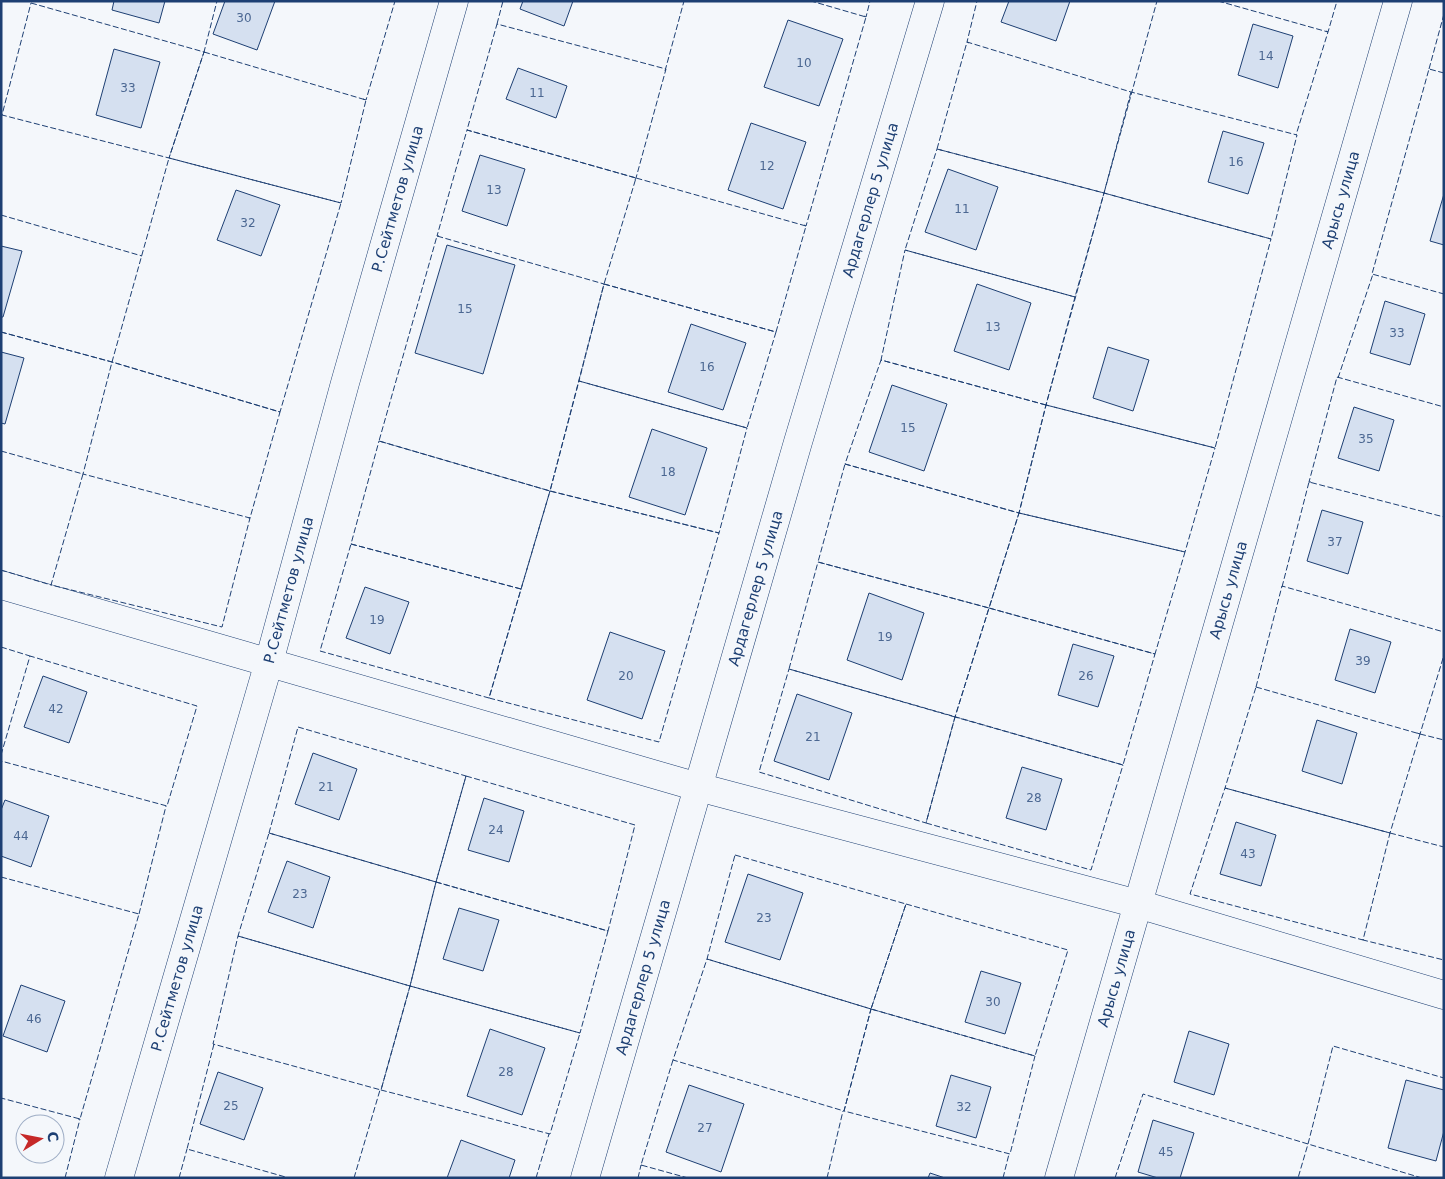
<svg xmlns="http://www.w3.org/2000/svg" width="1445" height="1179" viewBox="0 0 1445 1179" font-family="'DejaVu Sans',sans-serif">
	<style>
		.building { fill: #d5e0f0; stroke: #1d3f73 }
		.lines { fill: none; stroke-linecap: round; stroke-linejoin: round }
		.minor-casing { stroke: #1d3f73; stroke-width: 29 }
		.minor { stroke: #f4f7fb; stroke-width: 28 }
		.fence { stroke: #1d3f73; stroke-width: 1; stroke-dasharray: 6 2.5; stroke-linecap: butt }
		.labels { text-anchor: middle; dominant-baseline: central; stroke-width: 4; stroke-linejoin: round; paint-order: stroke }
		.number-label { font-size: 12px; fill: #4b6792 }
		.street-label { font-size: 15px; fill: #1d3f73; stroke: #f4f7fb }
	</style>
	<rect width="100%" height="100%" fill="#f4f7fb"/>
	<path class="building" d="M114,1H165L159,23L112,10Z
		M225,1H275L257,50L213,34Z
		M523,1H573L564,26L520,9Z
		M1009,1H1070L1056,41L1001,22Z
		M788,20L843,39L819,106L764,87Z
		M1253,24L1293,36L1278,88L1238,75Z
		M114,49L160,62L141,128L96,115Z
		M518,68L567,86L556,118L506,99Z
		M751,123L806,142L783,209L728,190Z
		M1223,131L1264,143L1248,194L1208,182Z
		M480,155L525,169L507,226L462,211Z
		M948,169L998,187L976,250L925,232Z
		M236,190L280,205L261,256L217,240Z
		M1444,194V245L1430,241Z
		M447,245L515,265L483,374L415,353Z
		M1,246L22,251L3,317H1Z
		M977,284L1031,303L1009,370L954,351Z
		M1385,301L1425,314L1410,365L1370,353Z
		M691,324L746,343L723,410L668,392Z
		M1108,347L1149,360L1133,411L1093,398Z
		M1,352L24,358L5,424L1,423Z
		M892,385L947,404L924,471L869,452Z
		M1354,407L1394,420L1379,471L1338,458Z
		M652,429L707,448L685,515L629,497Z
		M1322,510L1363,522L1348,574L1307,561Z
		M365,587L409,602L390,654L346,638Z
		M869,593L924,613L902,680L847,660Z
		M1350,629L1391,642L1375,693L1335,680Z
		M610,632L665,651L642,719L587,700Z
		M1073,644L1114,656L1098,707L1058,695Z
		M43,676L87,692L69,743L24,727Z
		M797,694L852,713L829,780L774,761Z
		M1317,720L1357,733L1342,784L1302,771Z
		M313,753L357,769L339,820L295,804Z
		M1022,767L1062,779L1046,830L1006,818Z
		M484,798L524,811L509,862L468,850Z
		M5,800L49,816L31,867L1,856V810Z
		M1236,822L1276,835L1261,886L1220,874Z
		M287,861L330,877L313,928L268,912Z
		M748,874L803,893L780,960L725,942Z
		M459,908L499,920L483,971L443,959Z
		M981,971L1021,983L1005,1034L965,1022Z
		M21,985L65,1001L47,1052L3,1036Z
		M490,1029L545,1048L522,1115L467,1096Z
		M1189,1031L1229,1044L1214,1095L1174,1082Z
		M218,1072L263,1088L244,1140L200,1124Z
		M951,1075L991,1087L976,1138L936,1126Z
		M1406,1080L1444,1090V1131L1436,1161L1388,1148Z
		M689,1085L744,1104L721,1172L666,1152Z
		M1153,1120L1194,1133L1180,1178H1158L1138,1172Z
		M461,1140L515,1160L509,1178H447Z
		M930,1173L945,1178H928Z"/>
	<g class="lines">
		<g class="minor-casing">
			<g id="minor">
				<path d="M1,585L698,787L1138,904L1444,995"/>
				<path id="s1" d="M119,1178L269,662L345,383L454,1"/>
				<path id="s2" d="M585,1178L798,442L930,1"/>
				<path id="s3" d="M1059,1178L1398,1"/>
			</g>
		</g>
		<use href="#minor" class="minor"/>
		<path class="fence" d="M1218,1L1328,32L1296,135
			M31,3L204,52L169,158L2,115Z
			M864,16L866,17L870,1
			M497,24L503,1
			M1326,31L1328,32L1337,1
			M969,43L967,42L977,1
			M204,52L366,100L341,203L169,158Z
			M205,52H204L217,1
			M1429,69L1444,14
			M665,71L684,1
			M1444,73L1429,69L1372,274L1444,294
			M1131,92L1104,193L1271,239L1297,135L1131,92L967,42L937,149L1104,193L1157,1
			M363,99L366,100L395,1
			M937,149L1104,193L1075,297L905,250Z
			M635,180L636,178L666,69L497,24L467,130L636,178
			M1104,193L1271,239L1215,448L1046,405Z
			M1,215L142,256
			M804,225L806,226L866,17L811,1
			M439,236H437L467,130L636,178
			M604,284L776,332L806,226L636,178L604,284L550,491L379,441L437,236L604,284
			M604,284L776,332L747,428L579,381Z
			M1,332L112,362L280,412L250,518L83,474L112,362L169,158L341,203L280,412L112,362L1,332
			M1338,378L1373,274
			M579,381L747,428L719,533L550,491Z
			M1046,405L881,360L845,464L1019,513L1046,405L1075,297L905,250L881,360L1046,405
			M1046,405L1215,448L1185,552L1019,513Z
			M379,441L550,491L521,589L351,544Z
			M1,451L83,474
			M845,464L1019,513L989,608L818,562Z
			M83,474L51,585L222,627L250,518H247
			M1311,482H1309L1337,377L1444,407
			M550,491L719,533L659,742L489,698Z
			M1019,513L1185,552L1155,654L989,608Z
			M351,544L521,589L489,698L320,651Z
			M1,570L51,585
			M1282,587L1309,482L1444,517
			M989,608L1155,654L1123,765L955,717Z
			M1,647L30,656
			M1256,687L1420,734L1390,833L1225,788Z
			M1256,687L1282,586L1444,632
			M955,717L789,669L759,772L926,823L955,717L989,608L818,562L789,669L1123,765L1091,870L926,823L955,717
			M298,727L466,776L436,882L269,833Z
			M1417,733L1420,734L1444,655
			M1420,734L1444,740
			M1,755L30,656L197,706L167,806L1,761
			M466,776L635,825L608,931L436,882Z
			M1225,788L1390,833L1363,940L1190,894Z
			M269,833L436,882L410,986L238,936Z
			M1390,833L1444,847
			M735,855L906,904L871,1009L707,959Z
			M1,877L139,914L80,1119L1,1098
			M436,882L608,931L580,1033L410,986Z
			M906,904L1068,950L1035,1056L871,1009Z
			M139,914L166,806
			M238,936L410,986L381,1090L213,1044Z
			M1363,939V940L1444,960
			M707,959L871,1009L844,1111L673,1060Z
			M410,986L580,1033L550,1134L381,1090Z
			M871,1009L1035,1056L1010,1154L844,1111Z
			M214,1044L187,1149L289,1178
			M673,1060L641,1165L688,1178
			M65,1178L80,1119H78
			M179,1178L187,1149
			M354,1178L380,1090
			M536,1178L549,1134
			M638,1178L641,1165L644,1166
			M827,1178L843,1111
			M1003,1178L1009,1154
			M1115,1178L1143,1094L1308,1144L1298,1178
			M1422,1178L1308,1144L1333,1046L1444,1078"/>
	</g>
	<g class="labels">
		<g class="number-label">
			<text x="244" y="18">30</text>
			<text x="1266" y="56">14</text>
			<text x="804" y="63">10</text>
			<text x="128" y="88">33</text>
			<text x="537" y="93">11</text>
			<text x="1236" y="162">16</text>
			<text x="767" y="166">12</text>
			<text x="494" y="190">13</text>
			<text x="962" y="209">11</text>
			<text x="248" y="223">32</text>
			<text x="465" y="309">15</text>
			<text x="993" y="327">13</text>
			<text x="1397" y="333">33</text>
			<text x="707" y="367">16</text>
			<text x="908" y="428">15</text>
			<text x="1366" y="439">35</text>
			<text x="668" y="472">18</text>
			<text x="1335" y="542">37</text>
			<text x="377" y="620">19</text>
			<text x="885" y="637">19</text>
			<text x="1363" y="661">39</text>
			<text x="626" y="676">20</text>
			<text x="1086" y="676">26</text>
			<text x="56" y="709">42</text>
			<text x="813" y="737">21</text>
			<text x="326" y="787">21</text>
			<text x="1034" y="798">28</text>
			<text x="496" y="830">24</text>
			<text x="21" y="836">44</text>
			<text x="1248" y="854">43</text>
			<text x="300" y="894">23</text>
			<text x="764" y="918">23</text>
			<text x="993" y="1002">30</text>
			<text x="34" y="1019">46</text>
			<text x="506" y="1072">28</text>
			<text x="231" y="1106">25</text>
			<text x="964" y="1107">32</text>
			<text x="705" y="1128">27</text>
			<text x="1166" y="1152">45</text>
		</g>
		<g class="street-label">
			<text stroke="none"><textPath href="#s1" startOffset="1018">Р.Сейтметов улица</textPath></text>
			<text stroke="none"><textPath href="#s3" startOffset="1018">Арысь улица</textPath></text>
			<text stroke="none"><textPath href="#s2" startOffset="1019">Ардагерлер 5 улица</textPath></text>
			<text stroke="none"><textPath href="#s2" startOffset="614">Ардагерлер 5 улица</textPath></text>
			<text stroke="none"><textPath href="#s1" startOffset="612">Р.Сейтметов улица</textPath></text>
			<text stroke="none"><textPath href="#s3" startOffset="612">Арысь улица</textPath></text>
			<text stroke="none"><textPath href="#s2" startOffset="209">Ардагерлер 5 улица</textPath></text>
			<text stroke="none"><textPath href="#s1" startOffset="208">Р.Сейтметов улица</textPath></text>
			<text stroke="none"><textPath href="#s3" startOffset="208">Арысь улица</textPath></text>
		</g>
	</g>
	<rect width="1445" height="1179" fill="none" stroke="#1d3f73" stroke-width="5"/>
	<g transform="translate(40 1139) rotate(80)"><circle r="24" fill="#f4f7fb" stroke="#9eadc5"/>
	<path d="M0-4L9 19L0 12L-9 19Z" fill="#c62828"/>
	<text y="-8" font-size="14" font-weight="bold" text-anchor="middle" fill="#1d3f73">С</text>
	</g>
</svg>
